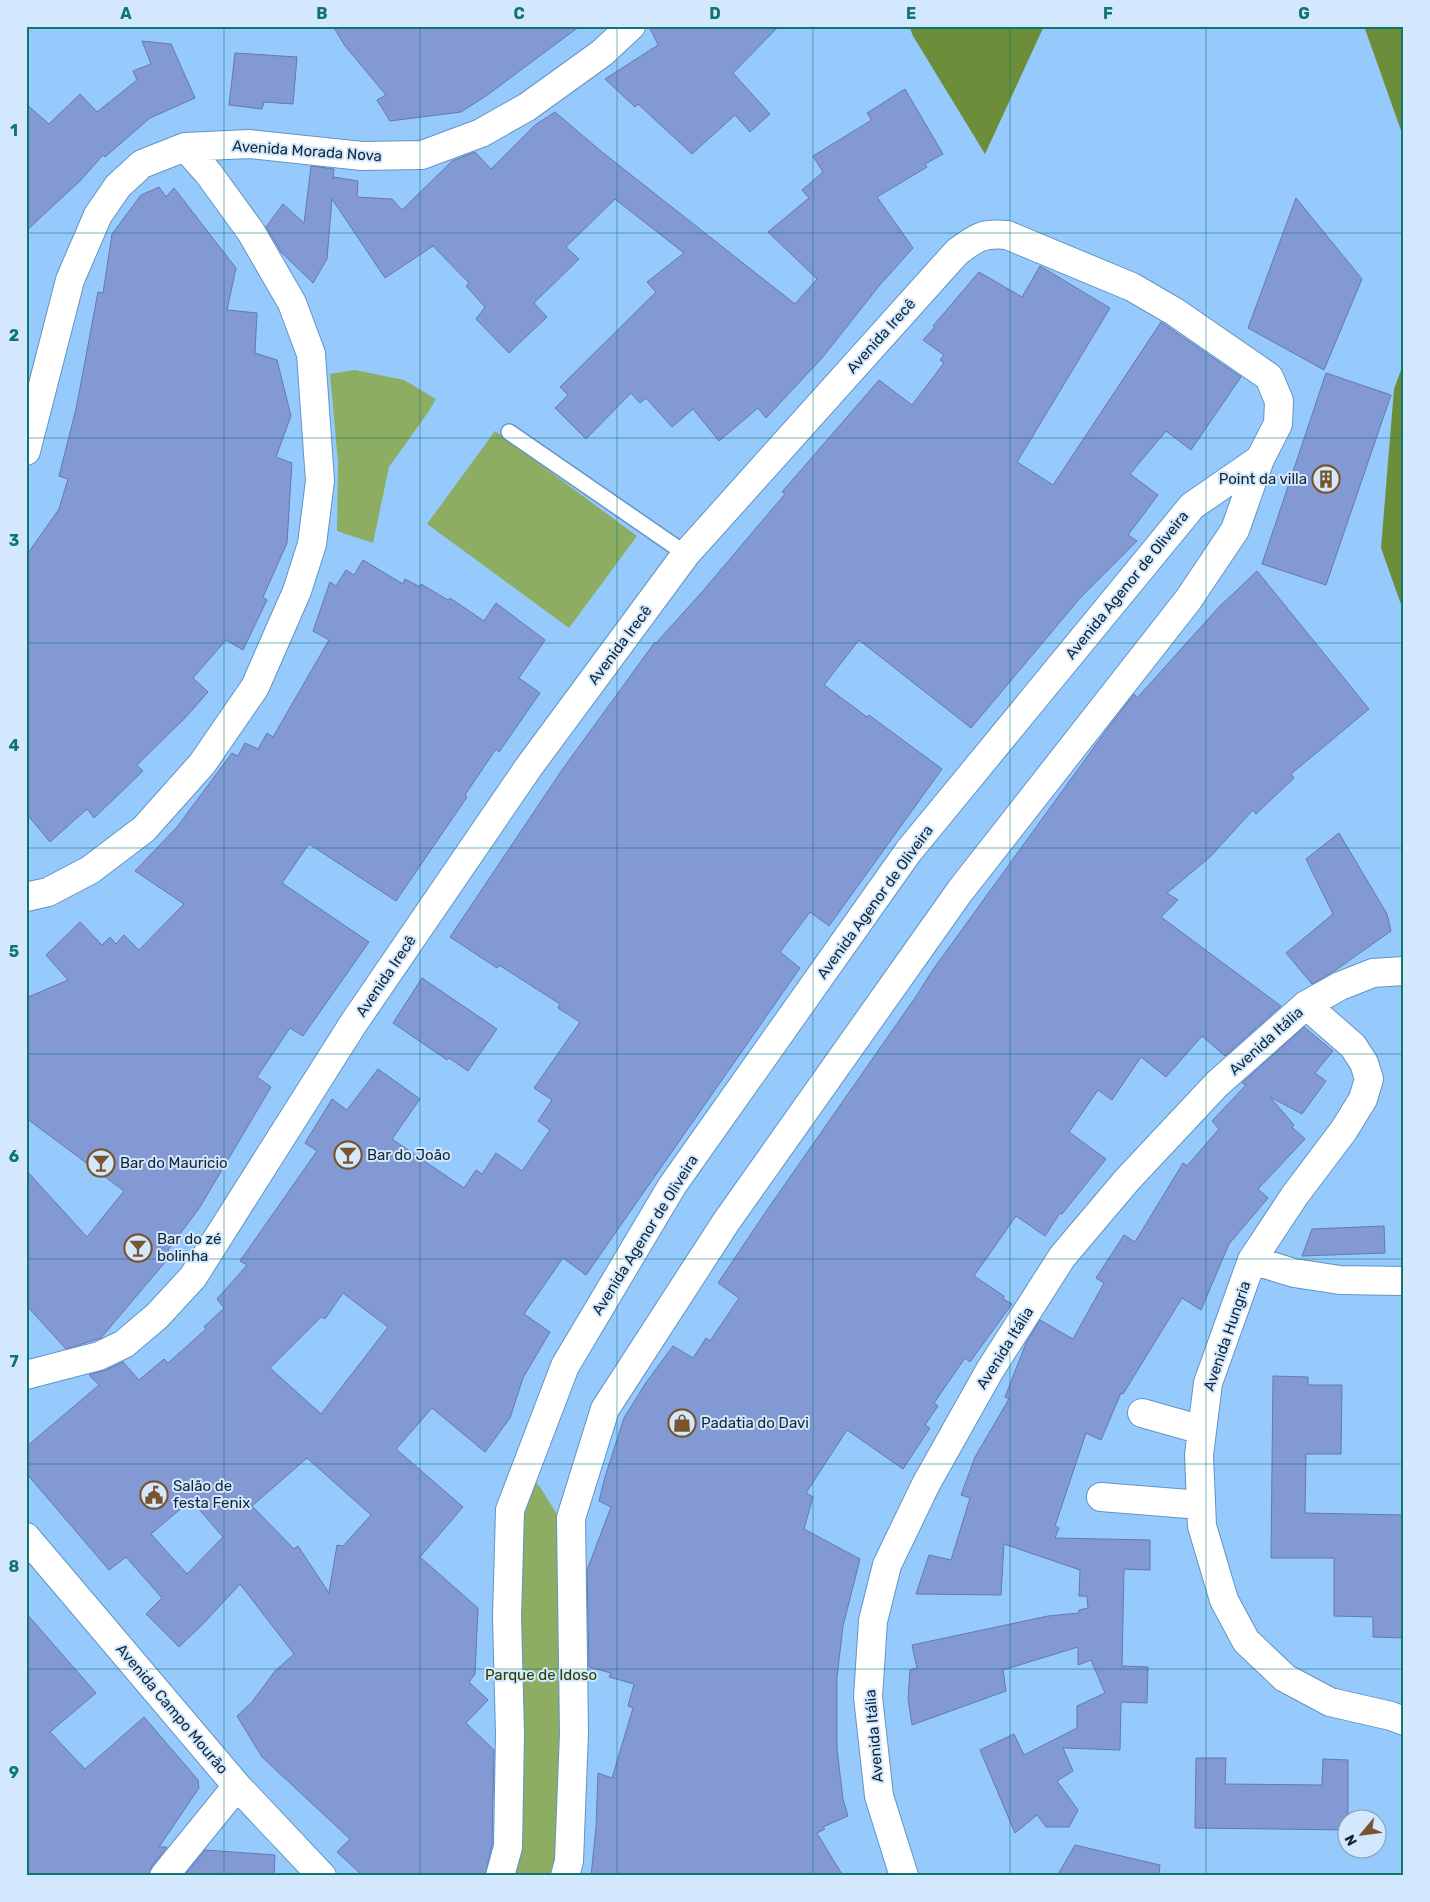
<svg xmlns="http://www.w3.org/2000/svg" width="1430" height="1902" viewBox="0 0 1430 1902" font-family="Rubik,sans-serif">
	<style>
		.green { fill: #8cad62 }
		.forest { fill: #6c8e3b }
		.building { fill: #8399d3; stroke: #6479b1; fill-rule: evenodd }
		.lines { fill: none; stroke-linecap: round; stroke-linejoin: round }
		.lane-casing { stroke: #6294c4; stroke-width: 18 }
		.street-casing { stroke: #6294c4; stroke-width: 30 }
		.lane { stroke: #fff; stroke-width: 15 }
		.street { stroke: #fff; stroke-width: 28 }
		.grid { fill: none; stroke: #0f766e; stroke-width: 1; stroke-opacity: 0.55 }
		.labels { text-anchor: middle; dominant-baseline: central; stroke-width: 4; stroke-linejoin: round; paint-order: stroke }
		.street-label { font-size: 15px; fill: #112639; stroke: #d3e8fc }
		.poi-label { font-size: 15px; fill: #112639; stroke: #d3e8fc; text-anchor: start }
		.park-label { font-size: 15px; fill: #283e00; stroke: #d3e8fc }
		.neatline { fill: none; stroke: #0f766e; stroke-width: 2 }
		.grid-label { font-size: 16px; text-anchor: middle; font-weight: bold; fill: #0f766e }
	</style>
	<rect width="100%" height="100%" fill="#96cafd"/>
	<path class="green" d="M355,370L404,380L436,399L429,411L389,467L373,543L337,531L338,462L330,374Z
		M495,431L637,536L569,628L427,524Z
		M525,1471L540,1487L572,1538L564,1876H491L508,1809Z"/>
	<path class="forest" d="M909,26H1044L985,154L913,36Z
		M1364,26H1404V139Z
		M1404,362V613L1381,548L1394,389Z"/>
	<path class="building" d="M333,26H580L486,96L461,112L390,121L377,100L386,95L345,46Z
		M649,26H779L733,73L770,114L750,132L735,115L692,154L638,104L635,107L605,79L658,45Z
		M142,41L171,44L195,98L150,118L105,157L103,155L80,181L26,231V104L49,124L80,94L97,112L137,80L133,71L151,64Z
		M235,53L297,57L293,104L264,102L262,109L229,105Z
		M905,89L943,154L925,164L927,167L877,197L913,248L879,286L822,358L766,418L758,408L719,441L693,409L672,427L646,398L640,403L631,393L586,439L555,408L568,395L560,387L656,292L647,282L684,253L615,199L566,247L579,259L534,303L547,317L509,353L476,319L485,307L466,286L469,283L433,246L385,278L332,199L327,259L313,283L281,252L266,227L283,204L304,223L311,166L334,169L333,179L334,177L358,181L357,197L392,199L402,210L452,161L475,152L491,169L535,125L555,112L602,152L795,304L817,279L768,232L809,198L802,190L823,172L813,156L870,121L871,119L867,113Z
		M159,187L166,197L174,188L236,268L227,310L257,313L255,353L277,360L291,416L276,457L292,463L287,543L263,597L267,600L243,650L226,640L193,678L208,692L186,717L137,765L143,771L94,818L87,809L50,842L26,813V556L59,509L68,479L59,476L76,409L98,292L103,293L112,234L141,195Z
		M1296,198L1362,279L1324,370L1248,328Z
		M1040,266L1110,308L1017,462L1053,485L1161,322L1241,377L1191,450L1166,431L1130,474L1158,495L1128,535L1137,541L1081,597L971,728L859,640L824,685L867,717L869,715L942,769L829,926L810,912L780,952L800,968L586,1275L563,1258L524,1314L550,1332L523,1378L510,1418L485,1452L432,1408L396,1449L463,1507L420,1557L478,1608L475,1674L469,1682L488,1700L466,1723L494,1750L492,1845L485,1876H363L337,1852L350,1839L262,1757L237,1716L252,1702L275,1671L294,1654L240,1584L204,1623L179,1647L146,1614L162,1598L126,1557L109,1570L26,1473V1447L99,1385L89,1375L106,1370L123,1362L139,1380L164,1359L168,1363L206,1329L204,1327L224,1308L217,1299L247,1265L240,1261L317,1151L305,1143L332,1099L347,1110L378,1069L420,1099L392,1139L464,1188L476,1170L482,1174L496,1153L522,1171L550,1130L538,1121L552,1100L534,1088L580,1022L558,1008L560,1004L499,965L497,968L450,937L562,770L655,642L656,643L702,592L785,494L782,492L847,417L879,380L912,405L944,363L940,360L944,355L923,340L935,327L933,326L979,272L1022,297ZM343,1293L388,1327L321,1414L270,1368L321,1317L325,1319ZM307,1458L371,1515L343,1546L337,1545L329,1593L298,1546L294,1549L252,1506ZM191,1500L223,1537L187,1574L151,1534Z
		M1326,373L1391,395L1326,585L1262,564Z
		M363,560L403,584L405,579L420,587L421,584L448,600L450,598L484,621L496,603L545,640L519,678L540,693L499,752L496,749L465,795L467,797L396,901L309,844L282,883L369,942L303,1036L290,1028L257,1077L271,1087L200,1207L168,1250L172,1254L101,1338L66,1349L26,1305V1170L87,1237L124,1191L26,1118V998L68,980L46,955L80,922L102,945L110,937L116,944L124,935L139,950L184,904L135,871L177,827L232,753L238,756L245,743L258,749L267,733L273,737L329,640L313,631L330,582L336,586L346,570L354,575Z
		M1257,571L1369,709L1291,774L1294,778L1256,814L1253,810L1210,857L1167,893L1178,900L1161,917L1281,1006L1225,1056L1202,1036L1166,1077L1141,1057L1112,1100L1098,1090L1069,1132L1106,1159L1062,1214L1060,1213L1045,1236L1016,1216L974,1276L1004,1296L1003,1299L1012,1304L970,1362L965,1358L934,1403L938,1406L925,1425L930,1428L903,1469L847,1430L806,1493L813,1497L804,1529L860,1559L843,1626L837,1677V1749L843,1799L848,1816L823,1827L825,1829L817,1833L843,1876H591L596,1827L598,1773L612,1778L633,1708L628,1706L634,1684L609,1677L611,1673L589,1667L587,1570L611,1507L599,1501L605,1477L624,1418L645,1384L673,1346L693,1358L706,1338L710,1341L739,1298L718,1283L767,1210L917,995L932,971L1105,732L1134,694L1137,698L1218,608Z
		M1339,833L1387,914L1391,931L1333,972L1312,984L1286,953L1333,914L1306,859Z
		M422,978L497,1029L468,1071L449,1058L447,1060L393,1023Z
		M1304,1027L1333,1051L1315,1073L1326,1081L1302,1114L1270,1097L1294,1125L1292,1127L1305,1139L1258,1189L1268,1198L1229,1244L1201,1310L1182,1298L1123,1394L1121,1393L1101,1440L1086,1433L1055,1526L1059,1528L1055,1538L1150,1540V1570L1124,1569L1122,1666L1148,1667L1147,1703L1121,1702L1120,1750L1063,1748L1073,1771L1057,1781L1078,1810L1069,1827H1046L1037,1815L1015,1833L980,1750L1014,1734L1024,1755L1077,1728V1706L1105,1693L1091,1660L1078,1665V1647L1003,1670L1006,1691L912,1725L908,1699L910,1670L917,1668L912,1645L1048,1616L1079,1613V1610L1088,1608L1087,1596H1079L1080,1570L1004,1544L1001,1595L916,1594L929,1555L951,1560L970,1498L961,1495L975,1457L1009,1399L1005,1397L1026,1343L1040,1320L1073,1339L1104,1283L1096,1278L1124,1235L1135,1242L1183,1163L1187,1166L1219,1129L1212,1121L1246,1085L1242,1083Z
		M1384,1226L1385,1253L1302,1256L1312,1229Z
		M1273,1376L1308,1377V1385H1342L1341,1454H1306L1305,1513L1404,1515V1638L1373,1637V1617L1334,1616V1558H1271Z
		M26,1613L96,1693L50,1732L85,1769L144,1717L198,1780L199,1788L159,1847H167L152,1866L149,1876H26Z
		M1196,1758H1226L1225,1784L1322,1785L1323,1759L1348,1760V1830L1195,1828Z
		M1075,1845L1160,1865L1159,1876H1057Z
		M205,1850L275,1855L274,1876H184Z"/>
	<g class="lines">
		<g class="lane-casing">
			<path id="lane" d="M509,432L686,554"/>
		</g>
		<g class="street-casing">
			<path id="street" d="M26,451L70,280L98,215L118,186L142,164L185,147L249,144L362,156L422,155L481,133L527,107L602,53L631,26
				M26,897L48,892L90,870L144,829L202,764L255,687L297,591L312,544L320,481L311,354L292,303L251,232L209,174L185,147
				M1306,1005L1353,1046L1364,1063L1369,1079L1363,1099L1344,1130L1295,1195L1252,1260L1208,1383L1199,1455L1202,1526L1224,1600L1246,1641L1285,1678L1330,1702L1391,1716L1404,1721
				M1252,1260L1294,1273L1340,1280L1404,1281
				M26,1375L99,1356L124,1344L157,1316L193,1277L353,1024L528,768L686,554L957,252C977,237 982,233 1007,235L1132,287L1175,312L1269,377L1279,401L1278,424L1260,459L1235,530L1188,600L960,891L726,1222L605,1409L571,1518L574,1733L569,1861L565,1876
				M1142,1413L1202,1430
				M1101,1497L1201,1505
				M26,1537L237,1786L322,1876
				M164,1876L237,1786
				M500,1876L508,1847L510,1734L507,1617L510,1510L565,1366L672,1186L908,852L1192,506L1260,459
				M904,1876L879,1796L868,1697L873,1621L887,1565L926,1484L990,1370L1062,1257L1127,1180L1217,1084L1306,1005L1340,986L1373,973L1404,971"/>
		</g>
		<use href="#lane" class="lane"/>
		<use href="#street" class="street"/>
	</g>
	<path class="grid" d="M224,26V1876M420,26V1876M617,26V1876M813,26V1876M1010,26V1876M1206,26V1876M26,233H1404M26,438H1404M26,643H1404M26,848H1404M26,1054H1404M26,1259H1404M26,1464H1404M26,1669H1404"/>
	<defs>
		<g id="building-ring" transform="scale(1.4375)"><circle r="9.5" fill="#d3e8fc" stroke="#78552e" stroke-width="1.5"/><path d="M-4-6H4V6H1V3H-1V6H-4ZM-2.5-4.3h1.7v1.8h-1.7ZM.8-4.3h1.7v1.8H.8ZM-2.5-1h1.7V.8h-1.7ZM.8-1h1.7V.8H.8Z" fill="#78552e"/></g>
		<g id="bar-ring" transform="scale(1.4375)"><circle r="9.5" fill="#d3e8fc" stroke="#78552e" stroke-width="1.5"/><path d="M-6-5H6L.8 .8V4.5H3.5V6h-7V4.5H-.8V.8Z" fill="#78552e"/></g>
		<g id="shop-ring" transform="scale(1.4375)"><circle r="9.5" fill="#d3e8fc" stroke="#78552e" stroke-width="1.5"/><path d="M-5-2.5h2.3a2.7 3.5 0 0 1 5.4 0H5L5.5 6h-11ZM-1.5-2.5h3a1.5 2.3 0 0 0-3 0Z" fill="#78552e"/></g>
		<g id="civic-ring" transform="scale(1.4375)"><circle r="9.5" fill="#d3e8fc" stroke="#78552e" stroke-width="1.5"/><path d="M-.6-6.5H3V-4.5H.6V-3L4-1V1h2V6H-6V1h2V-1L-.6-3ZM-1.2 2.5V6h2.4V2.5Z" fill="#78552e"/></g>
	</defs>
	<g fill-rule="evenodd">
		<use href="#building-ring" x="1326" y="479"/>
		<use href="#bar-ring" x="348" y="1155"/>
		<use href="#bar-ring" x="101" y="1163"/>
		<use href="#bar-ring" x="138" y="1248"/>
		<use href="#shop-ring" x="682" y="1423"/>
		<use href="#civic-ring" x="154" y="1495"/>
	</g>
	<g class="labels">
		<g class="street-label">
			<text transform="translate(307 151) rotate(4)">Avenida Morada Nova</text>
			<text transform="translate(881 336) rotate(-48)">Avenida Irecê</text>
			<text transform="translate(1127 585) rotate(-51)">Avenida Agenor de Oliveira</text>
			<text transform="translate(620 645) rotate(-53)">Avenida Irecê</text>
			<text transform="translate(875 902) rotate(-54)">Avenida Agenor de Oliveira</text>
			<text transform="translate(386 976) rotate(-56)">Avenida Irecê</text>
			<text transform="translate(1266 1041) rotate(-42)">Avenida Itália</text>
			<text transform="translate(645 1235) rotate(-58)">Avenida Agenor de Oliveira</text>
			<text transform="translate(1227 1336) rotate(-71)">Avenida Hungria</text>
			<text transform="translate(1005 1348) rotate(-58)">Avenida Itália</text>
			<text transform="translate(172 1709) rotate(50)">Avenida Campo Mourão</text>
			<text transform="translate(874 1736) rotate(-95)">Avenida Itália</text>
		</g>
		<g class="poi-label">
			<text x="1307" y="479" text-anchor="end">Point da villa</text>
			<text x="367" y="1155">Bar do João</text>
			<text x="120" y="1163">Bar do Mauricio</text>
			<text x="157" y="1239">Bar do zé<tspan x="157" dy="17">bolinha</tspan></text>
			<text x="701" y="1423">Padatia do Davi</text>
			<text x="173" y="1486">Salão de<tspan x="173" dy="17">festa Fenix</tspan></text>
		</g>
		<g class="park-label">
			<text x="541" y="1675">Parque de Idoso</text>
		</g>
	</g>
	<rect width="1430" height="1902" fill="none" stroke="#d3e8fc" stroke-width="55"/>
	<g transform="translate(1362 1834) rotate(241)"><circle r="24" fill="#d3e8fc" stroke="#859aae"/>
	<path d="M0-4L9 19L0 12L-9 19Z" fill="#78552e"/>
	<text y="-8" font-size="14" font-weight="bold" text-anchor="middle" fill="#112639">N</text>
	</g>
	<rect x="28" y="28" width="1374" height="1846" class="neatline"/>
	<g class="grid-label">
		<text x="126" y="19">A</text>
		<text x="322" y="19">B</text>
		<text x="519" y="19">C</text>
		<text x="715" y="19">D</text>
		<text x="911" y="19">E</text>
		<text x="1108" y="19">F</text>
		<text x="1304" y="19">G</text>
		<text x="14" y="136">1</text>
		<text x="14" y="341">2</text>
		<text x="14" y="546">3</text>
		<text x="14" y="751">4</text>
		<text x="14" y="957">5</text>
		<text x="14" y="1162">6</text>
		<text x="14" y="1367">7</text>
		<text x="14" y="1572">8</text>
		<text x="14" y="1778">9</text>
	</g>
</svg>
